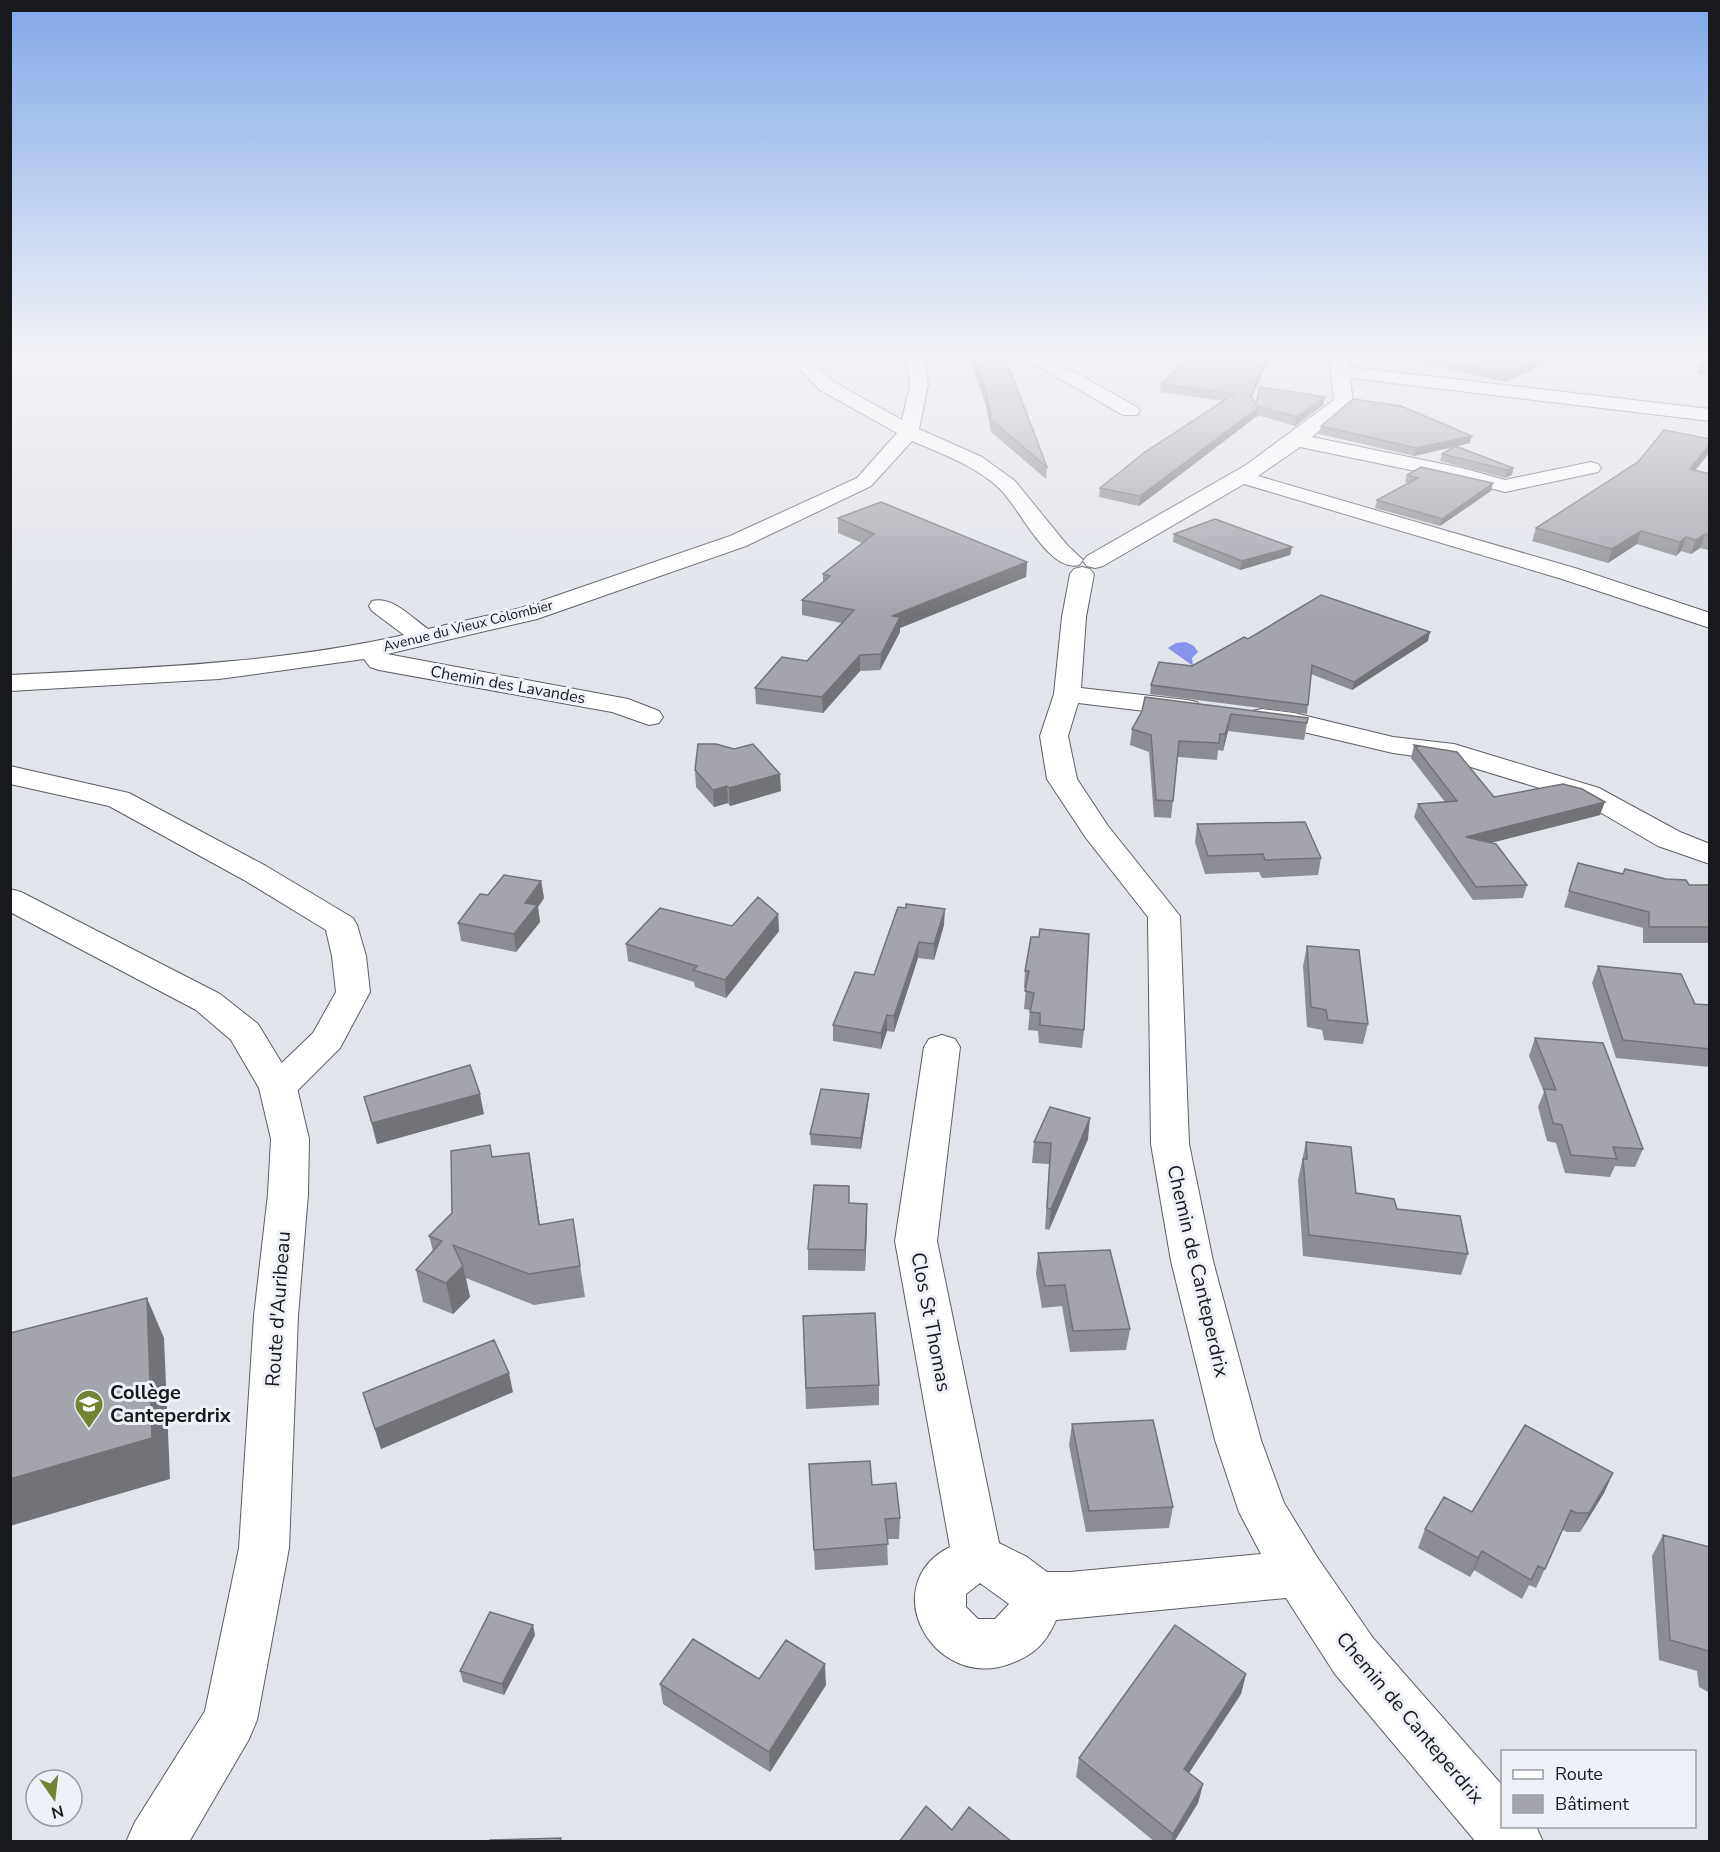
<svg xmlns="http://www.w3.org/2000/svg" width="1720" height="1852" viewBox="0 0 1720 1852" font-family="'Nunito Sans',sans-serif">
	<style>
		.water { fill: #8793e8 }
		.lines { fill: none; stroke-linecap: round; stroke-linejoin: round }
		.minor-casing { stroke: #5d5e65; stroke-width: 2 }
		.tertiary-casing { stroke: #5d5e65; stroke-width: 2 }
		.minor { fill: #fff; fill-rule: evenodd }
		.tertiary { fill: #fff; fill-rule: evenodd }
		.wall { fill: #8c8d94 }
		.shaded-wall { fill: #727378 }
		.building { fill: #a3a4ac; stroke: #727378; stroke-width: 1.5 }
		.labels { text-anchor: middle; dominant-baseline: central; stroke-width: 6; stroke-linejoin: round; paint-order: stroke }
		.far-street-label { font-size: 14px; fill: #18191c; stroke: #eff1f9 }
		.street-label { font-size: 16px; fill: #18191c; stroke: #eff1f9 }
		.near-street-label { font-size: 20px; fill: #18191c; stroke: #eff1f9 }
		.near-poi-label { font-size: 20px; font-weight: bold; fill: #18191c; stroke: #eff1f9; text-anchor: start }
	</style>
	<rect width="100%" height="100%" fill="#e2e4ec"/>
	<path class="water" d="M1186,642L1194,646L1198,652L1192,658L1193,666L1168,648L1176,643Z"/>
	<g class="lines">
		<g class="minor-casing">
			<path id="minor" d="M785,354H804L834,382L902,420L910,385L906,354H924L928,385L919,429L982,457L1015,481L1067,545L1083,560L1079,565C1049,573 1020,509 1000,489C976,466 942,454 912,441L871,486L746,546L537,619L387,654L628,699L659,711L663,717L659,723L649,725L612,712L379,670L370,667L364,659L219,679L10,691V675C142,668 275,664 404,635L372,611L369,606L372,601C393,596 412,618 428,629L521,608L730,536L857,478L897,433L820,390Z
				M1021,354H1042L1137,407L1140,411L1137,415H1123L1024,358Z
				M1329,354H1347L1349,367L1710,409V421L1350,378L1353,402L1312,437L1462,468L1505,480L1591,462L1598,464L1601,468L1598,472L1505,492L1459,480L1300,447L1258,476L1578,569L1710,613V628L1562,579L1244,484L1103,566L1095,568L1087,566L1083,561L1087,556L1246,465L1334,400Z
				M1082,567L1090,569L1094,574L1086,617L1081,688L1187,700L1197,702L1201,708L1197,714L1187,716L1078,703L1068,736L1077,779L1108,826L1180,916L1189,1144L1213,1261L1261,1440L1284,1503L1317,1557L1373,1638L1502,1785V1826H1536L1543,1842H1476L1335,1674L1286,1598L1056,1620C1046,1643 1035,1654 1012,1663C934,1694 874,1585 950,1547L895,1241L924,1047L929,1039L942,1035L955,1039L960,1047L937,1241L999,1543L1027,1557L1047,1572H1070L1261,1554L1239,1512L1215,1440L1171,1261L1151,1144L1148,917L1086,838L1047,779L1040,736L1054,694L1062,617L1070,574L1074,569ZM980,1583L1009,1604L995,1619H978L966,1607V1594Z
				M1262,709L1294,713L1393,737L1454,744L1599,788L1680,832L1710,844V864L1658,846L1579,800L1451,761L1393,753L1291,729L1252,723L1248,717L1252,711Z
				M10,766L129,793L266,866L353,918L357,925L366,956L370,992L340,1048L291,1097L278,1101L265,1097L259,1088L265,1079L313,1033L336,992L332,956L326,930L244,880L109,806L10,784Z"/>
		</g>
		<g class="tertiary-casing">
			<path id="tertiary" d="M10,889L21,892L220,994L258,1024L297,1088L309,1139L308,1194L298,1316L289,1548L257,1720L249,1739L189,1842H126L135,1822L205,1711L239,1548L254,1316L268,1194L271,1139L259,1088L231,1040L196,1010L10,912Z"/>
		</g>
		<use href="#minor" class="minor"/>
		<use href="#tertiary" class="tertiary"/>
	</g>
	<path class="wall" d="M971,354H1004L1047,467L1046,479L991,432L986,406L970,361Z
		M1192,354H1270L1269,358L1251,398L1256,404L1323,405L1295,426L1257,415V416L1139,506L1099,497L1100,488L1223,401L1160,392L1161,384Z
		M1392,354H1587L1577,364L1551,360L1505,382L1391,356Z
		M1590,354H1637L1634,360Z
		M1704,354H1710V375L1697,374Z
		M1321,426L1470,443L1457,446L1513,468L1512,475L1505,478L1440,461L1442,454L1453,447L1414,456L1319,434Z
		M1710,439L1709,453L1695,470L1710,474V549L1708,550L1700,548L1691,554L1681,551L1676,556L1637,544L1608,563L1532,541L1536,528Z
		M1407,475L1491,491L1440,526L1375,508L1377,500L1408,483L1405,482Z
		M838,518L1027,562L1026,577L900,628V632L880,670L860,671L823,713L756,704L755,688L807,661L842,623L802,615V600L823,582V574L862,543L838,533Z
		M1174,534L1292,547L1290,555L1240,570L1173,542Z
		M1248,639L1428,641L1352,690L1311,674L1307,714L1150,694L1151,685L1192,666Z
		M1145,697L1307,723L1304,740L1228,731L1223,751L1218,750L1217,760L1178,757L1171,818L1154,817L1149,752L1130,745L1132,729L1142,711Z
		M1414,745L1494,797L1600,815L1490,843L1527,885L1523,898L1473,900L1414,817L1418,804L1445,802L1411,758Z
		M695,770L781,791L730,806L728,803L714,807L696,787Z
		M1197,824L1321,858L1318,875L1262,878L1259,872L1205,874L1195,842Z
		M1578,863L1623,874L1689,885H1710V943H1643V928L1564,907Z
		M541,881L544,898L538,907L540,922L516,952L461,941L458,923L488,895Z
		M898,907L944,925L934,960L918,958L894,1032L887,1031L881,1049L833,1041V1025L874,975Z
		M778,914L779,931L726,998L695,987L694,982L628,961L626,944L732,926Z
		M1031,937L1084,1030L1082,1048L1039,1043L1038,1031L1028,1030L1030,1010L1024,1009L1026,988H1024L1025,971Z
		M1307,946L1368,1024L1363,1044L1324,1040L1322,1030L1307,1027L1303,966Z
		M1598,966L1695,1004L1710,1005V1067L1616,1058L1592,983Z
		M1535,1038L1643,1149L1635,1167L1615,1166L1610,1177L1565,1173L1556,1143L1547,1141L1538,1107L1544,1092L1529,1056Z
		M364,1097L484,1114L377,1144Z
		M868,1104L861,1149L811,1145L810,1134Z
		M1088,1139L1049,1230L1045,1229L1049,1164L1032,1163L1034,1142Z
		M1306,1142L1356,1193L1397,1209L1468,1254L1461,1275L1303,1256L1298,1180Z
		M490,1145L492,1157L529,1153L540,1225L573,1219L585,1297L534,1305L466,1278L470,1297L453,1314L423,1302L416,1270L433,1251L429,1236L452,1213Z
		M849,1186V1203L867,1225L865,1271L808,1270V1249Z
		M1038,1253L1130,1329L1126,1350L1070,1352L1062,1306L1042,1308L1036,1274Z
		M803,1316L879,1385V1405L806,1409Z
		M513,1392L381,1449L363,1393Z
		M1072,1424L1173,1507L1169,1528L1086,1532L1069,1445Z
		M809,1464L872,1485L900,1518L899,1539H887L888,1565L815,1570Z
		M1613,1473L1604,1493L1580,1532H1567L1563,1530L1536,1588L1529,1585L1522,1599L1474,1570L1470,1577L1418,1548L1425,1529Z
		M1663,1535L1710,1547V1693L1699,1687L1697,1671L1659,1660L1652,1556Z
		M535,1635L504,1695L463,1682L460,1671Z
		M1246,1674L1241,1694L1189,1773L1203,1784L1198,1803L1174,1842H1155L1076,1777L1079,1758Z
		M759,1679L826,1685L770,1772L663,1704L660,1684Z"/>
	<path class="shaded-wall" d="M1150,354H1169L1150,357Z
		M1269,354H1270L1269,358L1249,404L1250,396Z
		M1551,354H1552L1551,360L1505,382L1507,375Z
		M1583,354H1587L1577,364L1579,358Z
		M1325,397L1323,405L1295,426L1296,417Z
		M1258,408L1257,416L1139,506L1140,496Z
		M1472,436L1470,443L1414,456L1416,448Z
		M1710,444L1709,453L1686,482L1690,469Z
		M1513,468L1512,475L1505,478L1507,470Z
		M1493,483L1491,491L1440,526L1442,519Z
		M1641,531L1637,544L1608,563L1612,549Z
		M1705,534L1700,548L1691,554L1696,540Z
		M1686,537L1681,551L1676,556L1680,542Z
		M1292,547L1290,555L1240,570L1242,561Z
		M1027,562L1026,577L900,628V632L880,670L881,654L892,616Z
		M1430,632L1428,641L1352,690L1354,682Z
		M860,655V671L823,713L822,697Z
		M1231,714L1228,731L1223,751L1225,734Z
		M780,774L781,791L730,806L729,788Z
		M727,786L728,803L714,807L713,790Z
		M1605,802L1600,815L1463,850L1466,837Z
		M541,881L544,898L538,907L540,922L516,952L514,934L525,903Z
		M945,909L944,925L934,960V944Z
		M778,914L779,931L726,998L725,980Z
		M919,942L918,958L894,1032V1016Z
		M887,1015V1031L881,1049V1033Z
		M480,1094L484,1114L377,1144L372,1123Z
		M869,1094L868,1104L861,1149V1138Z
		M1090,1118L1088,1139L1049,1230L1051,1209Z
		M529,1153L534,1183L544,1256L539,1225Z
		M867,1204V1225L865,1271V1250Z
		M463,1266L470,1297L453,1314L446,1283Z
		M147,1298L164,1338L170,1479L10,1526V1479Z
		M509,1373L513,1392L381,1449L375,1429Z
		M1613,1473L1604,1493L1580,1532L1589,1513Z
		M1482,1551L1474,1570L1470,1577L1478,1558Z
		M533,1625L535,1635L504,1695L502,1684Z
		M825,1664L826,1685L770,1772L769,1752Z
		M1246,1674L1241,1694L1179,1788L1184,1769Z
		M1203,1784L1198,1803L1174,1842H1171L1173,1834Z"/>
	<path class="building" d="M972,354H1004L1047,467L991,420L987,395Z
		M1192,354H1269L1250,396L1256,404L1260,387L1325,397L1296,417L1257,406L1258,408L1140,496L1100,488L1145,452L1234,394L1161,384Z
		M1410,354H1551L1507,375Z
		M1556,354H1583L1579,358Z
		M1704,354H1710V367L1700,365Z
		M1353,399L1401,406L1472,436L1416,448L1321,426Z
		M1664,430L1710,439V444L1690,469L1710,474V536L1705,534L1696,540L1686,537L1680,542L1641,531L1612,549L1536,528L1638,462Z
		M1455,446L1513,468L1507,470L1442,454Z
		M1421,467L1493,483L1442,519L1377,500L1418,478L1407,475Z
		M881,502L1027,562L892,616L900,617L881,654L860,655L822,697L755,688L782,657L807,661L854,610L802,600L830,576L823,574L874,534L838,518Z
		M1215,519L1292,547L1242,561L1174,534Z
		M1321,595L1430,632L1354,682L1312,665L1308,705L1151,685L1159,662L1192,666L1244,637L1248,639Z
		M1145,697L1308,718L1307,723L1231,714L1225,734H1220L1219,743L1179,741L1173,801L1156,800L1151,735L1132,729L1142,711Z
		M698,744H716L734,749L753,744L780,774L729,788L727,786L713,790L695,770Z
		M1414,745L1457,752L1494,797L1563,784L1582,789L1605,802L1466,837L1496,844L1527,885L1476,887L1418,804L1457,801Z
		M1305,822L1321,858L1265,860L1263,854L1208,856L1197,824Z
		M1578,863L1623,874L1625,869L1666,879L1686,880L1689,885H1710V927H1649V912L1569,891Z
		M504,875L541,881L525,903L537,905L514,934L458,923L480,894L488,895Z
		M758,897L778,914L725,980L693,970L697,966L626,944L660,908L732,926Z
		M906,904L945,909L934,944L919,942L894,1016L887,1015L881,1033L833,1025L855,972L874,975L898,907L906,908Z
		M1040,929L1089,934L1084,1030L1040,1025V1013L1030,1012L1034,993L1025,991L1029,971H1025L1031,937H1039Z
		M1307,946L1359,950L1368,1024L1328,1020L1326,1010L1311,1007Z
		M1598,966L1681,974L1695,1004L1710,1005V1049L1623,1040Z
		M1535,1038L1603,1043L1643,1149L1613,1147L1617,1159L1571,1155L1562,1125L1553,1123L1544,1089L1556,1090Z
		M470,1065L480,1094L372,1123L364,1097Z
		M821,1089L869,1094L861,1138L810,1134Z
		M1050,1107L1090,1118L1051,1209L1047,1208L1051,1143L1034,1142Z
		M1306,1142L1351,1147L1356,1193L1394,1199L1397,1209L1460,1216L1468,1254L1309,1235L1303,1159H1307Z
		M490,1145L492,1157L529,1153L539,1225L573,1219L580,1266L529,1274L453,1245L463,1266L446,1283L416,1270L442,1241L429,1236L452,1213L451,1151Z
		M814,1185L849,1186V1203L867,1204L865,1250L808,1249Z
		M1110,1250L1130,1329L1073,1331L1065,1285L1045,1286L1038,1253Z
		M147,1298L152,1438L10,1479V1333Z
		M875,1313L879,1385L806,1388L803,1316Z
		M494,1340L509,1373L375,1429L363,1393Z
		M1153,1420L1173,1507L1089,1511L1072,1424Z
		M1525,1425L1613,1473L1589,1513H1576L1571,1510L1545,1569L1538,1566L1531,1580L1482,1551L1478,1558L1425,1529L1444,1497L1472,1512Z
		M870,1461L872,1485L896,1483L900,1518L885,1519L888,1544L814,1550L809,1464Z
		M1663,1535L1710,1547V1654L1709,1651L1670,1640Z
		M490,1612L533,1625L502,1684L460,1671Z
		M1175,1625L1246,1674L1184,1769L1203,1784L1173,1834L1079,1758Z
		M693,1639L759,1679L786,1640L825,1664L769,1752L660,1684Z
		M926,1806L952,1830L969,1807L1012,1842H899Z
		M561,1838L560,1842H490V1840Z"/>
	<linearGradient id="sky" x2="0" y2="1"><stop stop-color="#81a7e8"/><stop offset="0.58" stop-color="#f2f3f6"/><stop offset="1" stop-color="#f2f3f6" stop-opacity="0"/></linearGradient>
	<rect width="1720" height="613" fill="url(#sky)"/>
	<defs>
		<g id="school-pin" transform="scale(1.5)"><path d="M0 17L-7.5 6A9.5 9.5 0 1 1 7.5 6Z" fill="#728333" stroke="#eff1f9"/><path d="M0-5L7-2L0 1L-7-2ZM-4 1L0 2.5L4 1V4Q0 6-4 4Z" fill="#fff"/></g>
	</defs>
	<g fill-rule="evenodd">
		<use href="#school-pin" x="89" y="1404"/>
	</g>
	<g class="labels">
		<g class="far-street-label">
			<text transform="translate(468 626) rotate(-14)">Avenue du Vieux Colombier</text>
		</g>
		<g class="street-label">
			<text transform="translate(508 685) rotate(10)">Chemin des Lavandes</text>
		</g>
		<g class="near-street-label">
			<text transform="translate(1198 1271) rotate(77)">Chemin de Canteperdrix</text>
			<text transform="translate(278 1309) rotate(-86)">Route d'Auribeau</text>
			<text transform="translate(931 1322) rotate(79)">Clos St Thomas</text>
			<text transform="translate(1410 1718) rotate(50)">Chemin de Canteperdrix</text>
		</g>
		<g class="near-poi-label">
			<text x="110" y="1392">Collège<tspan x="110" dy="23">Canteperdrix</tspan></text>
		</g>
	</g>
	<rect width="1720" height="1852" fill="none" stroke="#18191c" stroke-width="24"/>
	<rect x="1501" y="1750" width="195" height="78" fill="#eff1f9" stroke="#999ba1" stroke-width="1.5"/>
	<rect x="1513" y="1770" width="30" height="9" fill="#ffffff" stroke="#999ba1" stroke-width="1.5"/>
	<text x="1555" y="1780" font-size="18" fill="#18191c">Route</text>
	<rect x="1513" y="1795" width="30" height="18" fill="#a3a4ac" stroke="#999ba1" stroke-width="1.5"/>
	<text x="1555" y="1810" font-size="18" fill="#18191c">Bâtiment</text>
	<g transform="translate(54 1798) rotate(166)"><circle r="28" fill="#eff1f9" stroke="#999ba1" stroke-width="1.5"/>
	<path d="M0-4.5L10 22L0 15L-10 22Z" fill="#728333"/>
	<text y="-9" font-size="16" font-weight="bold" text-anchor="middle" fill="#18191c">N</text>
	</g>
</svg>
